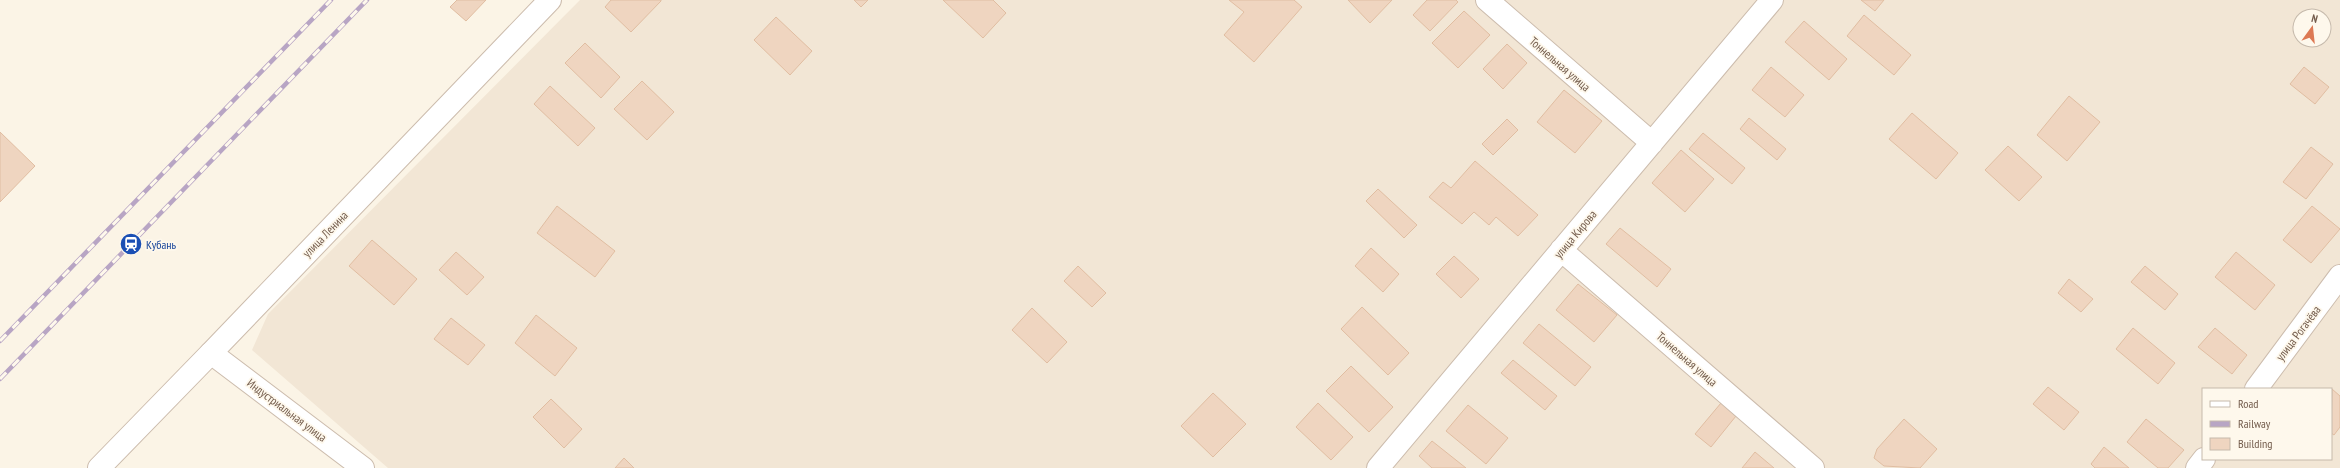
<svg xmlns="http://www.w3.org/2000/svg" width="2340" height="468" viewBox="0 0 2340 468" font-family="'PT Sans Narrow',sans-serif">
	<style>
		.residential { fill: #f2e6d5; fill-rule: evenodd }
		.building { fill: #efd5c0; stroke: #e0bda1 }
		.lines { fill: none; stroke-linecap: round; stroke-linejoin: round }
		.minor-casing { stroke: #ccbcad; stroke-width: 24 }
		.tertiary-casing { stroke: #ccbcad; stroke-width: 24 }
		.minor { stroke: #fff; stroke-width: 22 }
		.tertiary { stroke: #fff; stroke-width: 22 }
		.rail-casing { stroke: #b8a5c4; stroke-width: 4.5 }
		.rail { stroke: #fef8ec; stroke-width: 3; stroke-dasharray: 9; stroke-linecap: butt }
		.labels { text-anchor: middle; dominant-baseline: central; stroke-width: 3.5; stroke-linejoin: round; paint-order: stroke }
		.street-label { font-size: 12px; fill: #735c4c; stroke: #fef8ec }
		.transit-label { font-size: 12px; fill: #164399; stroke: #fef8ec; text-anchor: start }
	</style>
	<rect width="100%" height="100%" fill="#fbf4e6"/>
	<path class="residential" d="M580,0H2340V468H388L252,350L268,314ZM2300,16H2324V40H2300ZM2203,389H2331V459H2203Z"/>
	<path class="building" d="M457,0H486L466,21L450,7Z
		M611,0H661V1L631,32L605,7Z
		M854,0H868L861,7Z
		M943,0H993L1006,13L983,38Z
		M1229,0H1294L1302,7L1254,62L1224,35L1244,12Z
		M1348,0H1392L1370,23Z
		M1427,0H1456L1458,2L1430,31L1413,15Z
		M1861,0H1884L1875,11Z
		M1464,11L1490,35L1458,68L1432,43Z
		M1864,15L1911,55L1894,75L1847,36Z
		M776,17L812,51L790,75L754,40Z
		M1804,21L1847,59L1829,80L1785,42Z
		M585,43L620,77L601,98L565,63Z
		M1507,44L1527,63L1503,89L1483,69Z
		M1771,67L1804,95L1785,117L1752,90Z
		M2304,67L2329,87L2315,104L2290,84Z
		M642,81L674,112L647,140L614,109Z
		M550,86L595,128L578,146L534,104Z
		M1564,90L1602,121L1575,153L1537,122Z
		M2069,96L2100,122L2067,161L2037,135Z
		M1912,113L1958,153L1936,179L1889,139Z
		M1749,118L1786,149L1777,160L1740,129Z
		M1507,119L1518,130L1493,155L1482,144Z
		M0,132L35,166L0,202Z
		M1703,133L1745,168L1732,184L1689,149Z
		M2008,146L2042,177L2019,201L1985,170Z
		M2311,147L2333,164L2306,199L2283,182Z
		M1681,150L1714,179L1685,212L1652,183Z
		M1475,161L1538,215L1518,236L1496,217L1489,225L1474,212L1462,224L1429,197L1443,182L1451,188Z
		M1378,189L1417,225L1404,238L1366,201Z
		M557,206L615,251L595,277L537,233Z
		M2312,206L2340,229L2311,263L2283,240Z
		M1620,228L1671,269L1657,287L1606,244Z
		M372,240L417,279L394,305L349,266Z
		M1371,248L1399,274L1383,292L1355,266Z
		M456,252L484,277L467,295L439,270Z
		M2236,252L2275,285L2255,310L2215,277Z
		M1454,256L1479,279L1461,298L1436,274Z
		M1078,266L1106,293L1092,307L1064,281Z
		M2145,266L2178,294L2165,310L2131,282Z
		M2069,279L2093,299L2081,312L2058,293Z
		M1578,284L1617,315L1594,342L1556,310Z
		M1362,307L1409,353L1388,375L1341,329Z
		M1032,308L1067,342L1047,363L1012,330Z
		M536,315L577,348L555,376L515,343Z
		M451,318L485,345L468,365L434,339Z
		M1539,324L1591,367L1575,386L1523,343Z
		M2133,328L2175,363L2158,384L2116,349Z
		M2215,328L2247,355L2232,374L2198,347Z
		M1513,360L1557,396L1545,410L1501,373Z
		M1351,366L1393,407L1369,432L1326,391Z
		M2048,387L2079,412L2064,430L2033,404Z
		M2332,389L2340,396V427L2334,435L2331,433Z
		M1213,393L1246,424L1213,457L1181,426Z
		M551,399L582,429L564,448L533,417Z
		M1318,403L1353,437L1331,460L1296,427Z
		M1721,403L1736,416L1711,447L1695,434Z
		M1468,405L1508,438L1486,464L1446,431Z
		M1904,419L1937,449L1920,468L1884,466L1874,458L1877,449Z
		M2146,419L2184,450L2168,468H2158L2127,442Z
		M1432,441L1466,468H1432L1419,456Z
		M2104,447L2129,468H2095L2091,464Z
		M1755,452L1774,468H1742Z
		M624,458L634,468H615Z"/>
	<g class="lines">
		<g class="minor-casing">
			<path id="minor" d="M1487,0L1652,143
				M1561,250L1813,468
				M211,353L550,0
				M2256,389L2340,276
				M1378,468L1772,0
				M2197,468L2204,459"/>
		</g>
		<g class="tertiary-casing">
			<path id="tertiary" d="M99,468L211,353L363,468"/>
		</g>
		<use href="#minor" class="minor"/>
		<use href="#tertiary" class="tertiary"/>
		<g class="rail-casing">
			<path id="rail" d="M0,341L331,0
				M0,379L367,0"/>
		</g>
		<use href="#rail" class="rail"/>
	</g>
	<defs>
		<g id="station-disc" transform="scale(1.15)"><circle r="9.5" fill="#1a4fb4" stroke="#fef8ec"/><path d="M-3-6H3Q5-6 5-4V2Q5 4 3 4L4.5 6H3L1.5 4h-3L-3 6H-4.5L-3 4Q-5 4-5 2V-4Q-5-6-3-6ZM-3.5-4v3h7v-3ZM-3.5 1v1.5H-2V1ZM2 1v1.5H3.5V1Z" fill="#fff"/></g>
	</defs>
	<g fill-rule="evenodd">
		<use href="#station-disc" x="131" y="244"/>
	</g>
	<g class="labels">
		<g class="street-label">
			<text transform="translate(1560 64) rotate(41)">Тоннельная улица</text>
			<text transform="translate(325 234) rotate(-46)">улица Ленина</text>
			<text transform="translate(1575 234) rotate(-50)">улица Кирова</text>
			<text transform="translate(2298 333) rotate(-53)">улица Рогачёва</text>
			<text transform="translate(1687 359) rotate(41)">Тоннельная улица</text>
			<text transform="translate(287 410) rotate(37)">Индустриальная улица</text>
		</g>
		<g class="transit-label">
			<text x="146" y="244">Кубань</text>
		</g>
	</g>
	<rect x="2202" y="388" width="130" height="72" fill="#fef8ec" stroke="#c6baac"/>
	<rect x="2210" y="401" width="20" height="6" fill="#ffffff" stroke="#c6baac"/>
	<text x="2238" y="408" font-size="12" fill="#735c4c">Road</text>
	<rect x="2210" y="421" width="20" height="6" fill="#b8a5c4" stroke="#c6baac"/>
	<text x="2238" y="428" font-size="12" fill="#735c4c">Railway</text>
	<rect x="2210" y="438" width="20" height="12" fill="#efd5c0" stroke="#c6baac"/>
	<text x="2238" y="448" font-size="12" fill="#735c4c">Building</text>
	<g transform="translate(2312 28) rotate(15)"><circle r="19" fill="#fef8ec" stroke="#c6baac"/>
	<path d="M0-3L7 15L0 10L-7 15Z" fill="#dd7953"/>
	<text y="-6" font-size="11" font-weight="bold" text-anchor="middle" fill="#735c4c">N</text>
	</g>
</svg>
